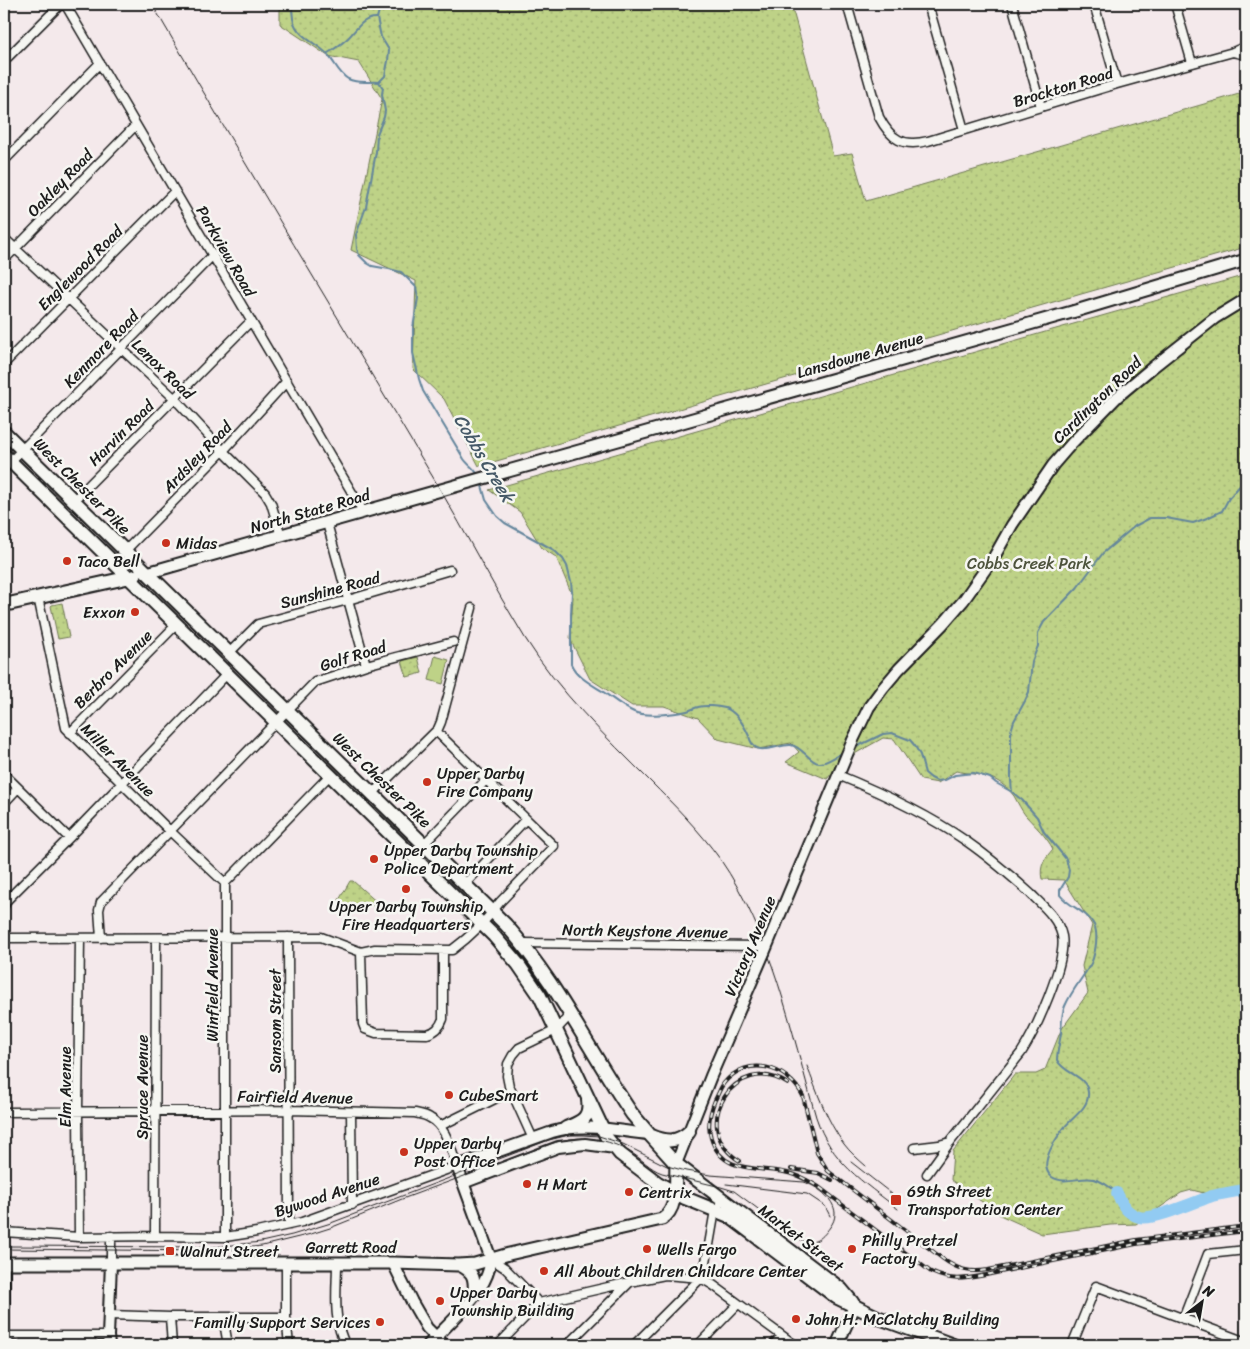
<svg xmlns="http://www.w3.org/2000/svg" width="1250" height="1349" viewBox="0 0 1250 1349" font-family="Sriracha,sans-serif">
	<style>
		.grass { fill: #bed287; stroke: #6d7752 }
		.park { fill: url(#park-dots); stroke: #6d7752 }
		.lines { fill: none; stroke-linecap: round; stroke-linejoin: round }
		.stream { stroke: #63859c; stroke-width: 2 }
		.river { stroke: #92cbf2; stroke-width: 12 }
		.minor-casing { stroke: #1c1c1c; stroke-width: 11 }
		.tertiary-casing { stroke: #1c1c1c; stroke-width: 14 }
		.secondary-casing { stroke: #1c1c1c; stroke-width: 15 }
		.primary-casing { stroke: #1c1c1c; stroke-width: 16 }
		.minor { stroke: #f6f6f2; stroke-width: 8 }
		.tertiary { stroke: #f6f6f2; stroke-width: 10 }
		.secondary { stroke: #f6f6f2; stroke-width: 11 }
		.primary { stroke: #f6f6f2; stroke-width: 12 }
		.tram { stroke: #1c1c1c; stroke-width: 1 }
		.rail-casing { stroke: #1c1c1c; stroke-width: 4 }
		.rail { stroke: #f6f6f2; stroke-width: 2; stroke-dasharray: 5.5; stroke-linecap: butt }
		.minor-bridge-casing { stroke: #1c1c1c; stroke-width: 11; stroke-linecap: butt }
		.tertiary-bridge-casing { stroke: #1c1c1c; stroke-width: 14; stroke-linecap: butt }
		.minor-bridge { stroke: #f6f6f2; stroke-width: 8 }
		.tertiary-bridge { stroke: #f6f6f2; stroke-width: 10 }
		.poi-dot { fill: #c8321e; stroke: #f6f6f2; stroke-width: 2 }
		.labels { text-anchor: middle; dominant-baseline: central; stroke-width: 5; stroke-linejoin: round; paint-order: stroke }
		.street-label { font-size: 16px; fill: #1c1c1c; stroke: #f6f6f2 }
		.poi-label { font-size: 16px; fill: #1c1c1c; stroke: #f6f6f2; text-anchor: start }
		.park-label { font-size: 16px; fill: #4d533c; stroke: #f6f6f2 }
		.water-label { font-size: 18px; font-style: italic; fill: #455967; stroke: #f6f6f2 }
	</style>
	<defs>
		<pattern id="park-dots" width="8" height="8" patternUnits="userSpaceOnUse" patternTransform="scale(1.25)"><rect width="8" height="8" fill="#bed287"/><path d="M2 2h.1M6 6h.1" fill="none" stroke="#a3b474" stroke-width="1.8" stroke-linecap="round"/></pattern>
	</defs>
	<rect width="100%" height="100%" fill="#f4e9eb"/>
	<filter id="ink" filterUnits="userSpaceOnUse"><feTurbulence type="fractalNoise" baseFrequency=".02" numOctaves="2"/><feDisplacementMap in="SourceGraphic" scale="10" xChannelSelector="R" yChannelSelector="G"/><feConvolveMatrix kernelMatrix="1 2 1 2 8 2 1 2 1" color-interpolation-filters="sRGB"/></filter>
	<g filter="url(#ink)">
		<path class="grass" d="M435,656L449,660L443,684L429,680Z"/>
		<path class="park" d="M282,4H791L833,156L852,153L866,201L1246,92V247L479,466L444,399L413,369L416,281L351,250L382,99L359,62L328,56L280,24V9Z
			M1246,275V1188L1208,1194L1192,1190L1181,1193L1136,1224L1110,1225L1042,1234L1002,1216L951,1180L953,1151L1015,1074H1036L1045,1070L1061,1030L1088,993L1082,966L1092,925L1064,880L1042,879C1039,866 1045,858 1053,849C1046,836 1036,827 1026,816C1021,810 1018,803 1014,796C997,774 981,776 956,771L938,783L921,780L894,739L883,738L842,761L827,779L786,762L799,752L791,743L758,749L718,739L698,718L664,706H632L590,679L570,639L573,597L556,557L542,548L520,512L489,490Z
			M62,603L69,637L58,639L51,606L52,605Z
			M418,657L422,673L407,677L402,661Z
			M350,881H353L380,905L335,907Z"/>
		<g class="lines">
			<path class="stream" d="M292,4C292,11 292,21 296,27C303,40 319,44 328,55C335,63 339,74 348,79C358,84 369,81 379,82L383,88L382,94L385,111L384,117L377,134L376,152L366,207L356,235L357,249L359,255L367,263L372,266L389,269L401,272L416,287L418,298L413,328V353L419,379L423,391L464,459C468,465 475,469 478,475
				M328,53C335,49 341,44 348,38C357,29 363,17 377,18
				M380,81L385,76L388,61L389,50L381,37L377,18L381,4
				M481,482L486,500L497,516L505,523L554,550L563,559L567,566L571,582L572,592L571,614V664C576,676 591,684 602,691C612,698 623,707 634,712C646,717 674,714 687,711C691,710 694,708 698,707C705,705 717,706 725,708C737,712 744,725 749,736C750,740 751,743 754,746C762,754 780,744 791,745C803,747 810,763 819,763C826,764 836,755 843,753
				M854,748L883,734L892,733L910,740L915,746L920,755L925,773L931,778L937,781L945,780L955,775L974,773L990,778L996,783L1012,792L1022,800L1037,817L1044,832L1066,859L1069,870L1068,877L1060,890V895C1069,907 1087,911 1094,925C1099,935 1095,958 1089,967C1081,980 1071,992 1065,1006C1061,1015 1062,1024 1061,1033C1060,1042 1057,1051 1057,1060C1064,1074 1086,1075 1088,1092C1090,1108 1071,1118 1063,1129C1055,1140 1037,1166 1052,1177C1064,1185 1081,1176 1094,1179C1102,1181 1110,1187 1117,1193
				M1012,792L1011,781V731L1014,721L1025,701L1029,692L1032,661L1038,646V633L1044,622L1077,588L1103,553L1135,526L1150,518H1166L1193,523L1207,518L1222,511L1229,498L1246,479"/>
			<path class="river" d="M1117,1193C1122,1204 1126,1213 1139,1217C1153,1221 1197,1201 1212,1196C1224,1193 1235,1192 1246,1189"/>
			<g class="minor-casing">
				<path id="minor" d="M65,4L364,513
					M847,4L879,117C891,140 903,147 928,141L1117,84L1233,52L1244,47H1246
					M928,4L964,130
					M1012,4L1041,107
					M1094,4L1117,84
					M1175,4L1192,63
					M1233,52L1246,55
					M4,61L61,4
					M4,161L100,63
					M4,238L174,398L223,451L265,493L271,503L281,536
					M4,260L136,125
					M4,364L175,191
					M10,462L213,255
					M74,500L251,321
					M327,523L366,665
					M125,551L223,451L287,381
					M38,597L66,728L170,831L225,883
					M229,653L258,624L348,600L450,570
					M70,733L176,625
					M4,774L69,838
					M838,775C882,793 927,814 966,841C989,857 1010,875 1031,894C1043,906 1058,918 1062,936C1067,962 1036,1030 1021,1053L950,1142L927,1174
					M372,794L438,729L441,722L472,608
					M4,803L18,788
					M424,844L486,780
					M465,884L526,819
					M4,906L7,900L69,838L227,674
					M288,937L289,1225
					M4,938L321,937L361,952L375,949L452,950C471,936 487,920 500,902L554,846L436,731
					M101,938L99,910L101,902L315,682L366,665L453,642
					M522,943L756,946
					M361,952L363,1024L365,1029L376,1033L427,1034C436,1032 440,1027 443,1019V950
					M4,1112L289,1110L415,1113C420,1114 426,1115 430,1118C446,1126 451,1150 457,1166L302,1222L257,1232L225,1237L155,1236L79,1237L4,1232
					M351,1112L352,1205
					M440,1126L511,1091
					M533,1139L509,1086L507,1076L508,1064L513,1055L519,1048L556,1030L571,1014
					M914,1148L939,1145L950,1142
					M111,1236V1263
					M155,1236L156,938
					M79,1237L78,1112L80,938
					M225,1237V883L330,775
					M491,1259L505,1268L539,1303L630,1282L665,1275L701,1278L713,1285L795,1345
					M5,1263V1336L10,1345
					M286,1263V1317L289,1345
					M337,1263C337,1289 332,1322 346,1345
					M109,1315L170,1317H286
					M170,1317L172,1345
					M223,1317L228,1345
					M1183,1319L1208,1254L1246,1250
					M4,1336H108
					M498,1345L539,1303
					M567,1345L629,1283
					M634,1345L701,1278L706,1262L714,1216L718,1207
					M698,1345L738,1304
					M773,1345L782,1336
					M1072,1345L1096,1286L1246,1342"/>
			</g>
			<g class="tertiary-casing">
				<path id="tertiary" d="M776,924L853,740L869,707L883,688L899,669L943,624L963,601L994,557L1012,525L1053,465L1072,443L1117,397L1153,367L1215,318L1246,299
					M676,1164L711,1076L764,953
					M463,1183L558,1147L585,1144L615,1148
					M393,1263L412,1302L427,1328L444,1345
					M109,1345L108,1336L111,1263
					M428,1345C446,1326 478,1299 487,1275C489,1270 490,1265 491,1259L457,1166L552,1132C583,1122 617,1131 649,1134"/>
			</g>
			<g class="secondary-casing">
				<path id="secondary" d="M147,573L1079,310L1246,260
					M4,1263H393L458,1265L475,1264L509,1254L662,1219C679,1209 675,1181 676,1164
					M459,1265C475,1272 475,1280 474,1296
					M837,1345L855,1305"/>
			</g>
			<g class="primary-casing">
				<path id="primary" d="M4,432L506,925C557,982 589,1051 632,1114L649,1134L676,1164L841,1289L852,1302
					M4,455L494,936L518,964L540,996L607,1138L620,1154L658,1183L685,1198L729,1216L836,1297L877,1317L953,1345
					M4,605L135,576
					M566,1128C580,1122 591,1119 588,1100
					M652,1136C666,1142 677,1143 689,1132"/>
			</g>
			<use href="#minor" class="minor"/>
			<use href="#tertiary" class="tertiary"/>
			<use href="#secondary" class="secondary"/>
			<use href="#primary" class="primary"/>
			<path class="tram" d="M152,4C245,165 342,324 437,484C467,535 494,588 525,638C559,692 605,736 650,781C675,806 700,831 720,859C772,934 791,1030 816,1117C831,1162 862,1181 898,1209
				M807,1066C817,1092 827,1121 844,1144C850,1152 858,1159 866,1166
				M851,1162L902,1202
				M726,1184L807,1194L825,1206L830,1216
				M4,1246L214,1247L261,1242L292,1235L331,1223L549,1140L569,1135H582L599,1136L623,1144L667,1166L686,1171L710,1175L804,1182C816,1186 834,1198 835,1213C835,1219 833,1223 830,1227C821,1240 812,1247 797,1238L734,1191L721,1187L662,1173C650,1169 641,1158 630,1152C613,1141 589,1136 570,1139C563,1140 557,1142 551,1144L402,1199L330,1228L311,1234L262,1246L214,1251L4,1249"/>
			<g class="rail-casing">
				<path id="rail" d="M740,1161C686,1128 736,1050 788,1084
					M791,1169L818,1173L832,1180
					M1246,1226L1136,1240L988,1270C970,1273 958,1270 943,1259L828,1171L817,1153L803,1096C787,1066 748,1054 724,1083C720,1088 718,1095 715,1100C710,1112 707,1125 711,1138C722,1175 759,1166 788,1173C800,1175 810,1182 819,1187L931,1272C953,1282 964,1279 986,1275L1136,1244L1246,1231"/>
			</g>
			<use href="#rail" class="rail"/>
			<g class="minor-bridge-casing">
				<path id="minor-bridge" d="M756,946H767"/>
			</g>
			<g class="tertiary-bridge-casing">
				<path id="tertiary-bridge" d="M764,953L776,924"/>
			</g>
			<use href="#minor-bridge" class="minor-bridge"/>
			<use href="#tertiary-bridge" class="tertiary-bridge"/>
		</g>
	</g>
	<g class="poi-dot">
		<circle cx="166" cy="543" r="5"/>
		<circle cx="67" cy="561" r="5"/>
		<circle cx="135" cy="612" r="5"/>
		<circle cx="427" cy="782" r="5"/>
		<circle cx="374" cy="859" r="5"/>
		<circle cx="406" cy="889" r="5"/>
		<circle cx="449" cy="1095" r="5"/>
		<circle cx="404" cy="1152" r="5"/>
		<circle cx="527" cy="1184" r="5"/>
		<circle cx="629" cy="1192" r="5"/>
		<rect x="890" y="1194" width="12" height="12" rx="2.5"/>
		<circle cx="647" cy="1249" r="5"/>
		<circle cx="852" cy="1249" r="5"/>
		<rect x="165" y="1246" width="10" height="10" rx="2.5"/>
		<circle cx="544" cy="1271" r="5"/>
		<circle cx="440" cy="1301" r="5"/>
		<circle cx="796" cy="1319" r="5"/>
		<circle cx="380" cy="1322" r="5"/>
	</g>
	<g class="labels">
		<g class="street-label">
			<text transform="translate(1063 87) rotate(-17)">Brockton Road</text>
			<text transform="translate(60 183) rotate(-46)">Oakley Road</text>
			<text transform="translate(226 251) rotate(60)">Parkview Road</text>
			<text transform="translate(80 268) rotate(-45)">Englewood Road</text>
			<text transform="translate(101 349) rotate(-46)">Kenmore Road</text>
			<text transform="translate(860 355) rotate(-16)">Lansdowne Avenue</text>
			<text transform="translate(163 369) rotate(44)">Lenox Road</text>
			<text transform="translate(1097 400) rotate(-44)">Cardington Road</text>
			<text transform="translate(121 433) rotate(-45)">Harvin Road</text>
			<text transform="translate(197 457) rotate(-46)">Ardsley Road</text>
			<text transform="translate(82 486) rotate(45)">West Chester Pike</text>
			<text transform="translate(310 511) rotate(-16)">North State Road</text>
			<text transform="translate(330 590) rotate(-15)">Sunshine Road</text>
			<text transform="translate(353 656) rotate(-17)">Golf Road</text>
			<text transform="translate(113 669) rotate(-45)">Berbro Avenue</text>
			<text transform="translate(118 760) rotate(45)">Miller Avenue</text>
			<text transform="translate(382 780) rotate(44)">West Chester Pike</text>
			<text transform="translate(645 931) rotate(1)">North Keystone Avenue</text>
			<text transform="translate(750 946) rotate(-67)">Victory Avenue</text>
			<text transform="translate(212 985) rotate(-90)">Winfield Avenue</text>
			<text transform="translate(275 1021) rotate(-90)">Sansom Street</text>
			<text transform="translate(65 1087) rotate(-90)">Elm Avenue</text>
			<text transform="translate(142 1087) rotate(-90)">Spruce Avenue</text>
			<text transform="translate(295 1097) rotate(1)">Fairfield Avenue</text>
			<text transform="translate(327 1195) rotate(-18)">Bywood Avenue</text>
			<text transform="translate(801 1238) rotate(37)">Market Street</text>
			<text x="351" y="1247">Garrett Road</text>
		</g>
		<g class="poi-label">
			<text x="176" y="543">Midas</text>
			<text x="77" y="561">Taco Bell</text>
			<text x="125" y="612" text-anchor="end">Exxon</text>
			<text x="437" y="773">Upper Darby<tspan x="437" dy="18">Fire Company</tspan></text>
			<text x="384" y="850">Upper Darby Township<tspan x="384" dy="18">Police Department</tspan></text>
			<text x="406" y="906" text-anchor="middle">Upper Darby Township<tspan x="406" dy="18">Fire Headquarters</tspan></text>
			<text x="459" y="1095">CubeSmart</text>
			<text x="414" y="1143">Upper Darby<tspan x="414" dy="18">Post Office</tspan></text>
			<text x="537" y="1184">H Mart</text>
			<text x="907" y="1191">69th Street<tspan x="907" dy="18">Transportation Center</tspan></text>
			<text x="639" y="1192">Centrix</text>
			<text x="862" y="1240">Philly Pretzel<tspan x="862" dy="18">Factory</tspan></text>
			<text x="657" y="1249">Wells Fargo</text>
			<text x="180" y="1251">Walnut Street</text>
			<text x="554" y="1271">All About Children Childcare Center</text>
			<text x="450" y="1292">Upper Darby<tspan x="450" dy="18">Township Building</tspan></text>
			<text x="806" y="1319">John H. McClatchy Building</text>
			<text x="370" y="1322" text-anchor="end">Familly Support Services</text>
		</g>
		<g class="park-label">
			<text x="1029" y="563">Cobbs Creek Park</text>
		</g>
		<g class="water-label">
			<text transform="translate(484 458) rotate(59)">Cobbs Creek</text>
		</g>
	</g>
	<rect width="1250" height="1349" fill="none" stroke="#f6f6f2" stroke-width="20"/>
	<rect x="10" y="10" width="1230" height="1329" fill="none" stroke="#1c1c1c" stroke-width="2" filter="url(#ink)"/>
	<g transform="translate(1202 1302) rotate(31)" stroke="#f6f6f2" stroke-width="4" paint-order="stroke">
	<path d="M0-4L9 19L0 12L-9 19Z" fill="#1c1c1c"/>
	<text y="-8" font-size="14" font-weight="bold" text-anchor="middle" fill="#1c1c1c">N</text>
	</g>
</svg>
